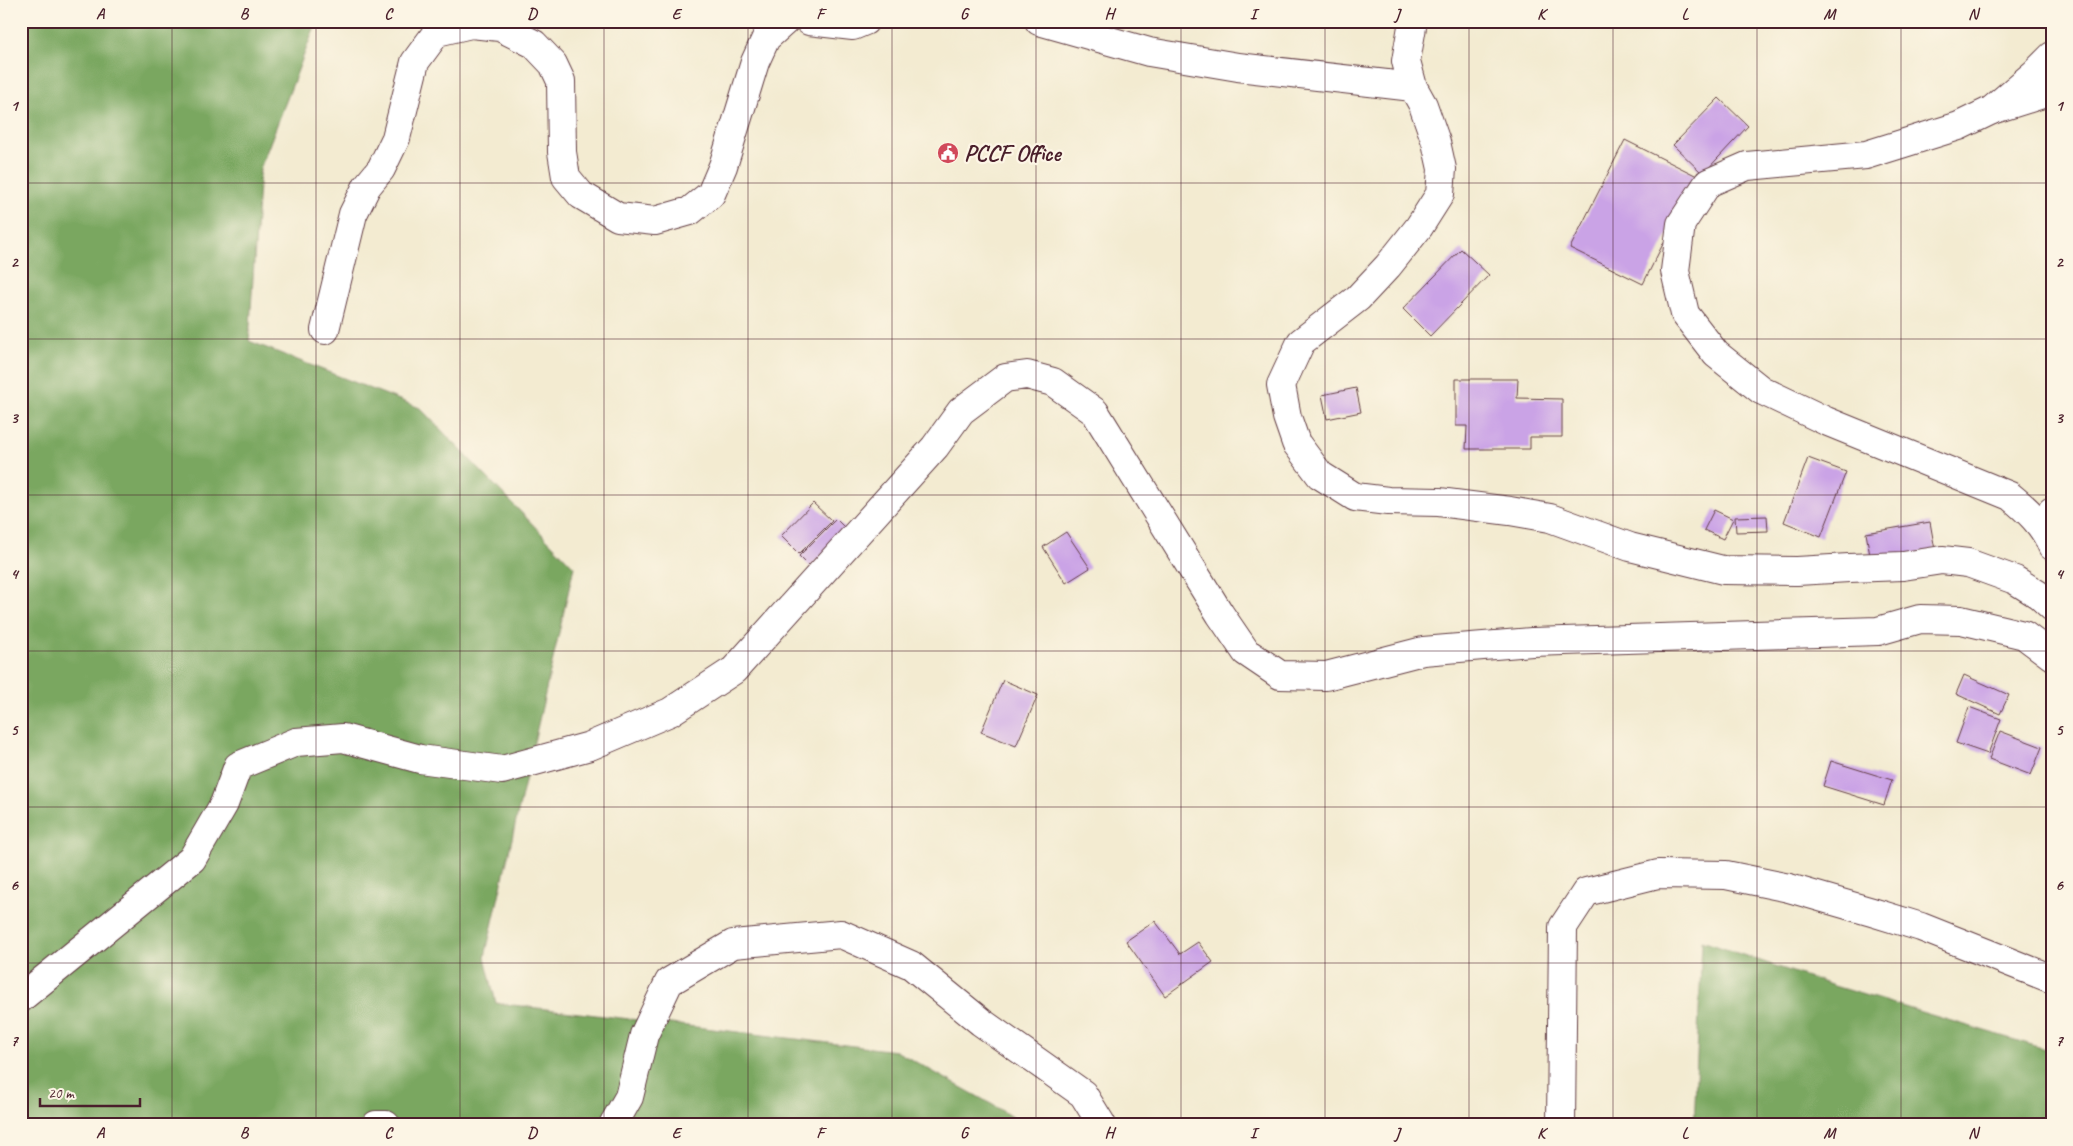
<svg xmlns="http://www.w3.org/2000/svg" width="2073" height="1146" viewBox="0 0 2073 1146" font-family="Caveat,sans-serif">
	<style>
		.forest { fill: #7aa760; stroke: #626346 }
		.building { fill: #caa3e6 }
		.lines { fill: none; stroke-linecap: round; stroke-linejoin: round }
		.minor-casing { stroke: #633e44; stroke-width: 30 }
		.tertiary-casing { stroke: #633e44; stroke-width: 30 }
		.secondary-casing { stroke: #633e44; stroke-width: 30 }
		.minor { stroke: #fff; stroke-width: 28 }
		.tertiary { stroke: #fff; stroke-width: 28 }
		.secondary { stroke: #fff; stroke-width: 28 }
		.grid { fill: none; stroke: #4a1f2b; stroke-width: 1; stroke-opacity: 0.55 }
		.labels { text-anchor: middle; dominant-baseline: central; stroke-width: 4.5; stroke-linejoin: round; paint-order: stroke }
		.poi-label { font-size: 24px; font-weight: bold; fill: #4a1f2b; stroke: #fcf5e5; text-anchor: start }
		.neatline { fill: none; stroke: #4a1f2b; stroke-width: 2 }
		.grid-label { font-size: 16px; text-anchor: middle; font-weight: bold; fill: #4a1f2b }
	</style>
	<rect width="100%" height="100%" fill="#fcf5e5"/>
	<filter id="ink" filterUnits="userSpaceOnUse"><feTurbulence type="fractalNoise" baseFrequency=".02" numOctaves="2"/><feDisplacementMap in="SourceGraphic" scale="10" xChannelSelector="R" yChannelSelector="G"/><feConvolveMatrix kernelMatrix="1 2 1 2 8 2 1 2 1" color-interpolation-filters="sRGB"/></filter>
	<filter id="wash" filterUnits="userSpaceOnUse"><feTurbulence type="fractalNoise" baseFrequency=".0096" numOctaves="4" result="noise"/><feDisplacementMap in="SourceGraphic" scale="20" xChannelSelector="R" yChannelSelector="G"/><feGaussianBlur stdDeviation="1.12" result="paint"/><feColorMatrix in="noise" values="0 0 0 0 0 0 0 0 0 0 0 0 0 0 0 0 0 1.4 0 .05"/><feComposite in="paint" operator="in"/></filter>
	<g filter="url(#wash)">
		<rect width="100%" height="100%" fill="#f3ebd1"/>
		<path class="forest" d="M21,21H317L260,169L249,341L420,408L574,567L485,957L496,1003L896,1051L993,1105L1024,1125H21Z
			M1702,941L1834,986L2052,1051V1125H1694Z"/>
		<g id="blocks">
			<path class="building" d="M1719,98L1748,126L1703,174L1673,145Z
				M1625,140L1697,176L1643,284L1570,248Z
				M1461,249L1489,275L1430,336L1403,309Z
				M1456,379H1518L1517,398L1562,399V437H1530V449H1466L1467,426H1456Z
				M1356,388L1361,412L1327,419L1322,395Z
				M1808,458L1846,472L1821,537L1784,522Z
				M813,503L832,521L799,554L781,536Z
				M1714,510L1733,519L1723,539L1704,530Z
				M1767,516L1768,531L1736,532L1735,517Z
				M836,519L847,530L810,567L799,556Z
				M1930,522L1935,550L1871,561L1866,533Z
				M1066,532L1090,568L1066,583L1043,547Z
				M1964,675L2009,695L2000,714L1956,694Z
				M1003,680L1038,695L1016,746L981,732Z
				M1969,707L2001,719L1988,754L1956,743Z
				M2000,731L2042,747L2031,775L1989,759Z
				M1831,761L1892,780L1884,805L1823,786Z
				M1155,921L1180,954L1198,942L1213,962L1165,996L1126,941Z"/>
		</g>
	</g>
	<g filter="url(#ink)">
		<use href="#blocks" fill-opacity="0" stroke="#633e44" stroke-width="1"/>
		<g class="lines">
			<g class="minor-casing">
				<path id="minor" d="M809,21L853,26L865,21
					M1039,21L1149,52L1238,67L1413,87
					M1413,21L1406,61L1413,87L1423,105L1436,142L1442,169L1440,194L1419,227L1388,266L1358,298L1301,342L1281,385L1287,417L1296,443L1320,475L1355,497L1388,501L1439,502L1510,511L1550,518L1630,547L1723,570L1797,571L1849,568L1903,566L1942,560L1968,563L2015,580L2039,595L2052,607
					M1992,110L2052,91
					M325,330L353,214L367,186L381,169L396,138L415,62L437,32L471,24L500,27L534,44L553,64L561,81L562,152L566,177L581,195L618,217L655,221L690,211L711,194L723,166L755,62L766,38L785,21
					M2048,535L2052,511
					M21,998L192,859L224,804L238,766L296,742L343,738L420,759L502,770L590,746L670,712L734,670L935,447L961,411L1005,378L1027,375L1053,382L1095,412L1220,614L1246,652L1280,675L1326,676L1423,651L1532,642L1878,631L1920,619L1961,620L2024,635L2052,656"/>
			</g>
			<g class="tertiary-casing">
				<path id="tertiary" d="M2052,56L2034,74L1992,110L1959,126L1866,155L1747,166L1708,183L1681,224L1675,271L1685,314L1716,354L1761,390L1826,421L2010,496C2027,510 2044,525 2052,546"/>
			</g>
			<g class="secondary-casing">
				<path id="secondary" d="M376,1125H386
					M613,1125L629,1097L644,1035L669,982L733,944L841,934L911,965L981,1022L1083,1094L1102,1125
					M1561,1125L1563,927L1586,892L1658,874L1726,875L1789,888L1872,912L1921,927L2052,979"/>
			</g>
			<use href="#minor" class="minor"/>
			<use href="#tertiary" class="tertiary"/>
			<use href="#secondary" class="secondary"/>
		</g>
	</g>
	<path class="grid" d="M172,21V1125M316,21V1125M460,21V1125M604,21V1125M748,21V1125M892,21V1125M1036,21V1125M1181,21V1125M1325,21V1125M1469,21V1125M1613,21V1125M1757,21V1125M1901,21V1125M21,183H2052M21,339H2052M21,495H2052M21,651H2052M21,807H2052M21,963H2052"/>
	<defs>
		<g id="civic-disc" transform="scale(1.125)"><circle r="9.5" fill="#d1495b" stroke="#fcf5e5"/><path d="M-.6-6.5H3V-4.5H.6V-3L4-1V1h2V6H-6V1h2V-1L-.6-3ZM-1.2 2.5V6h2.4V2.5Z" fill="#fff"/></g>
	</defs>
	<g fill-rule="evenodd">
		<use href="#civic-disc" x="948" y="153"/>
	</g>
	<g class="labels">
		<g class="poi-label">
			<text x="964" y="153">PCCF Office</text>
		</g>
	</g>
	<rect width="2073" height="1146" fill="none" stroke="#fcf5e5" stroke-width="55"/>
	<path d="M40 1098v8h100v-8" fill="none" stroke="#4a1f2b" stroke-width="2.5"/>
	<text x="48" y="1098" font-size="15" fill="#4a1f2b" stroke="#fcf5e5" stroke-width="4" paint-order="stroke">20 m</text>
	<rect x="28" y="28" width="2018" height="1090" class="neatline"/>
	<g class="grid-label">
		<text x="100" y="19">A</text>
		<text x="244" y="19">B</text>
		<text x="388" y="19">C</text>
		<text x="532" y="19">D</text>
		<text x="676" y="19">E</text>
		<text x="820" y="19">F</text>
		<text x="964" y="19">G</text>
		<text x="1109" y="19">H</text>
		<text x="1253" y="19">I</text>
		<text x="1397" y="19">J</text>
		<text x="1541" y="19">K</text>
		<text x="1685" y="19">L</text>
		<text x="1829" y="19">M</text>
		<text x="1973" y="19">N</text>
		<text x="14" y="111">1</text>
		<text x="2059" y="111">1</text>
		<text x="14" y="267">2</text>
		<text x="2059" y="267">2</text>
		<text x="14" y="423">3</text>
		<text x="2059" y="423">3</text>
		<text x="14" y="579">4</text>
		<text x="2059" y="579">4</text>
		<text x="14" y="735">5</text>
		<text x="2059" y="735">5</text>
		<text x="14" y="890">6</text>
		<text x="2059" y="890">6</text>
		<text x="14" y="1046">7</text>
		<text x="2059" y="1046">7</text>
		<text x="100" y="1138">A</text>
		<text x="244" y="1138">B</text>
		<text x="388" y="1138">C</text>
		<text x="532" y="1138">D</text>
		<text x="676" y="1138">E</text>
		<text x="820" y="1138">F</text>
		<text x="964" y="1138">G</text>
		<text x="1109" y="1138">H</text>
		<text x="1253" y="1138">I</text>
		<text x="1397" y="1138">J</text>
		<text x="1541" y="1138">K</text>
		<text x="1685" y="1138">L</text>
		<text x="1829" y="1138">M</text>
		<text x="1973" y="1138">N</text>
	</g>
</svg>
